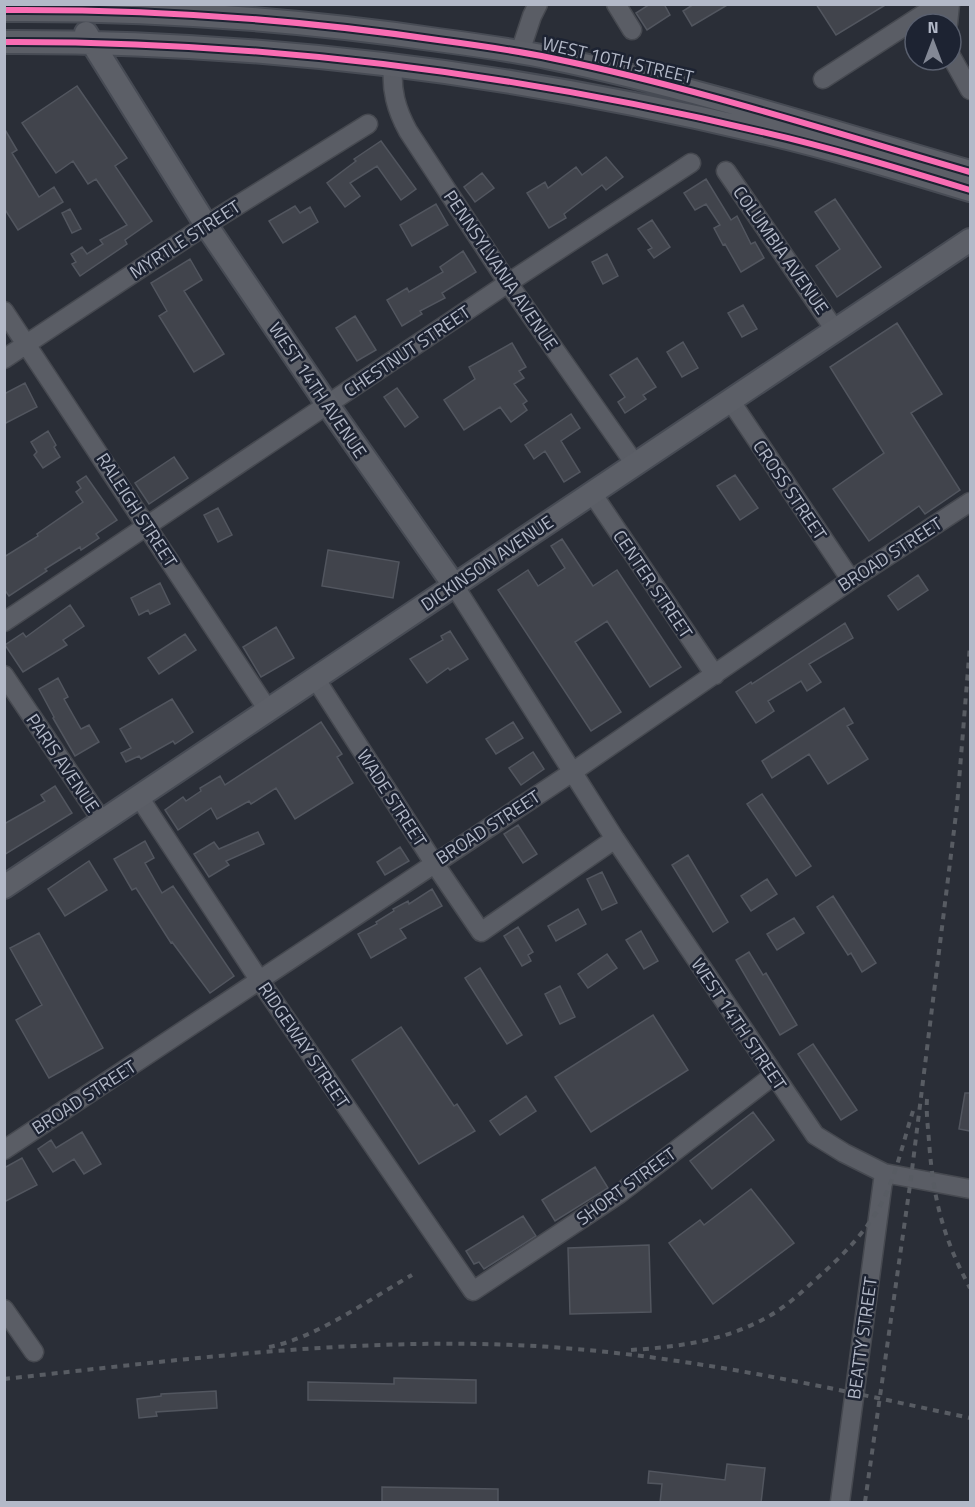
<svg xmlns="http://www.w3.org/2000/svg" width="975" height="1507" viewBox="0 0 975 1507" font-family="'Titillium Web',sans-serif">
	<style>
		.building { fill: #41444c; stroke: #52565f; stroke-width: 1.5 }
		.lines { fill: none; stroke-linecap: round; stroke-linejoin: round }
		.minor-casing { stroke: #464950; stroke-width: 21 }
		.major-casing { stroke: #474b54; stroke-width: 26 }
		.minor { stroke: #5a5d65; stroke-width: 18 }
		.major { stroke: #5c5f67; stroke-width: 22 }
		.rail { stroke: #585c63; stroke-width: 4; stroke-dasharray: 6 6; stroke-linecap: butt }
		.cycleway-casing { stroke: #1d2332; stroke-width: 10 }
		.cycleway { stroke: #f96db3; stroke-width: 6 }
		.labels { text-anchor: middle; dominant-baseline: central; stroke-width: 5; stroke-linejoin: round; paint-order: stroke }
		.street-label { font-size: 18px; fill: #b3b9c8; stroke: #1d2332 }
	</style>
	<rect width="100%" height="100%" fill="#2a2e37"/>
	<path class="building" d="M650,4H664L670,15L647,30L636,13Z
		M694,4H729L692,26L683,11Z
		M816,4H887L836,35Z
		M77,86L127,158L115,166L152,221L125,240L127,244L80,276L72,264L76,262L71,254L82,247L87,254L103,244L100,240L127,225L96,179L88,184L73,161L56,173L22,123Z
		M4,128L17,150L12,153L39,197L54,187L63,202L18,230L4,208Z
		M381,141L416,189L401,200L377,166L350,183L360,196L345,207L327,183L356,161L354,159Z
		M606,157L623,177L606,190L602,185L564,214L566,218L549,228L527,193L545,182L548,188L576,167L582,175Z
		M482,173L494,188L475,202L464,187Z
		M706,179L731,220L737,216L751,244L755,242L764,258L741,272L725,244L723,245L714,228L720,225L706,204L695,210L684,193Z
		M835,199L881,267L837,297L816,266L840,249L815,212Z
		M436,204L448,225L412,246L400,225Z
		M295,206L300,213L310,207L318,222L283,243L269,221Z
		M70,209L81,229L72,233L62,213Z
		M652,220L670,247L654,258L648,250L652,248L638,229Z
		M463,251L476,272L442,293L445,298L420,311L422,314L402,326L387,300L407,288L409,292L443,272L440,267Z
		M607,254L618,276L603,284L592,262Z
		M190,259L202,280L184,291L224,354L194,372L159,316L167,311L151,283Z
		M743,305L757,329L742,337L728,313Z
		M355,316L376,350L357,361L336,328Z
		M897,323L942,394L911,413L960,490L925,514L919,506L869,541L833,489L884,453L830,367Z
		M683,342L698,368L682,377L667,352Z
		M512,343L526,367L519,371L524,378L514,384L527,401L523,404L527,410L511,422L500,407L464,430L444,400L475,379L469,367Z
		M637,358L656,387L643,395L646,399L625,413L618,402L625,397L610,375Z
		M25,383L37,407L4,424V394Z
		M397,388L418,417L405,427L384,397Z
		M571,414L580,428L561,441L580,472L564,482L545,451L534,459L525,445Z
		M48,431L56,445L54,447L60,457L43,468L34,455L37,452L31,442Z
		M174,457L188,478L149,504L135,483Z
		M735,475L758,508L740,520L717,486Z
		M86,476L117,520L96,534L99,538L81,550L80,547L45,569L47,571L9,596L4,589V557L38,536L37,534L83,502L76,492L81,488L77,482Z
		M218,508L232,535L218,542L204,515Z
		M562,539L593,586L617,570L681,667L650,687L607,621L575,642L621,712L591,731L498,590L528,570L538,586L565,568L551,546Z
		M328,550L399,562L393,598L322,586Z
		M918,575L928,590L898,610L888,596Z
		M160,583L170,604L150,614L148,610L139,615L131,598Z
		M70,605L84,626L63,640L67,645L23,672L5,645L23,633L26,637Z
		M845,623L853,638L809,664L821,682L807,691L801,681L768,701L774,711L756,723L736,692L751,682L752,684Z
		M276,627L294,658L261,677L243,647Z
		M450,631L468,659L450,670L448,668L427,683L410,659L443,640L441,636Z
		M185,634L196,650L159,674L148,658Z
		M58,678L68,697L64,699L81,729L89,725L99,742L75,756L53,718L54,717L39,689Z
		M172,699L193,732L175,744L173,741L141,759L139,756L126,762L121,753L131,748L120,729Z
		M844,708L853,723L847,726L868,759L828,784L809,754L772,778L762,761Z
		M321,722L342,754L337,757L353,783L295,819L276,788L251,804L249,801L217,819L211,808L178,830L165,810L183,797L186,801L201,791L200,788L220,776L225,785Z
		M513,722L523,738L496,754L486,739Z
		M533,752L544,769L521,785L509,768Z
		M55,786L72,813L4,855V824L45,801L41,795Z
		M762,794L811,866L796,876L747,804Z
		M518,825L537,854L523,863L504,834Z
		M258,832L264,844L226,861L229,865L209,877L194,854L214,842L219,849Z
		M145,841L154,858L145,863L162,893L173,886L234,976L210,993L172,942L171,943L136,888L132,890L114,859Z
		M400,847L409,861L385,875L377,862Z
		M688,855L728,922L713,932L672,865Z
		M89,861L107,890L65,916L48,889Z
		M602,872L617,903L602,910L587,879Z
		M767,879L777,894L751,911L741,896Z
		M432,889L442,906L400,929L406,938L371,958L358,934L377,924L376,922L394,911L393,909L408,901L409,904Z
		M833,896L876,963L862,972L851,953L848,955L817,907Z
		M578,909L586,924L556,941L548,926Z
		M794,918L804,933L777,950L767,934Z
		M518,927L533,952L528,955L531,961L522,966L504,936Z
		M641,931L658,961L644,969L626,940Z
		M39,933L103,1048L49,1078L16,1020L42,1005L10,948Z
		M749,952L763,975L766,973L797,1025L780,1035L736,960Z
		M607,954L617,968L588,988L578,974Z
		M480,968L522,1035L507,1044L465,978Z
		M560,986L575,1017L560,1024L545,994Z
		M653,1015L688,1070L591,1132L555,1077Z
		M401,1027L454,1106L457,1104L475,1131L419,1164L352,1060Z
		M813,1044L857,1110L841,1120L798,1054Z
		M965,1093H970V1131L959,1129Z
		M526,1096L536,1111L500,1135L490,1121Z
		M753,1112L774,1140L712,1189L690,1161Z
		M82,1132L101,1164L84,1174L74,1159L53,1172L38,1149L51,1140L56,1148Z
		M22,1158L37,1185L4,1202V1168Z
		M595,1167L608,1188L555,1221L542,1200Z
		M751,1189L794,1243L713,1304L669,1243L700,1220L704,1225Z
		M523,1216L536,1236L484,1269L479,1262L474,1264L466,1251Z
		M649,1245L651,1312L570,1314L568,1248Z
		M394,1378L476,1380V1403L308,1400V1382L394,1384Z
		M216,1391L217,1408L156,1412L157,1416L139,1418L137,1399L161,1396V1394Z
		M727,1464L765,1468L761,1503H660L662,1484L648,1483L649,1471L725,1480Z
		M382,1487L498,1489V1503H382Z"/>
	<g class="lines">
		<g class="minor-casing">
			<path id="minor" d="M616,4L632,30
				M948,24L950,4
				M520,52L532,16L538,4
				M951,56L970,90
				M393,65C391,90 396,109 408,131L508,283L635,464
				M823,79L939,4
				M726,171L835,330
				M4,311L268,710
				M4,359L206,225L368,124
				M730,400L851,580
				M592,493L715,675
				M454,585L615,839L815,1135L844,1153L884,1173L970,1189
				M4,622L508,283L691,163
				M4,675L102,821
				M315,678L434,863L481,932L615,839
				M139,797L260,981L473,1291L619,1194L774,1075
				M4,1150L571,773L851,580L970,502
				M4,1309L34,1352
				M840,1502L884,1173"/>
		</g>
		<g class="major-casing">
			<path id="major" d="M4,10C149,9 295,19 438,40C476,45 513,50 551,58C693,87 832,132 970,172
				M86,33L206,225L327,404L454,585
				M4,42C259,41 514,73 762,132C832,148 901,169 970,190
				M4,887L970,240"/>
		</g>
		<use href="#minor" class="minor"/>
		<use href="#major" class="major"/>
		<path class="rail" d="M927,1099C926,1113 928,1127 929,1141C933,1198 943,1238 970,1288
			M269,1347C316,1338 370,1299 412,1275
			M631,1350C679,1347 729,1340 771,1315C790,1304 808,1286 824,1272C845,1253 866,1231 880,1206C896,1177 903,1142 913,1111
			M4,1379C161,1362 320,1341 478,1344C644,1346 809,1383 970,1418
			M865,1502L911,1178L957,806L970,645"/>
		<g class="cycleway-casing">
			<path id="cycleway" d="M4,10C149,9 295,19 438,40C476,45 513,50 551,58C693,87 832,132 970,172
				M4,42C259,41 514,73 762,132C832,148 901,169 970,190"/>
		</g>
		<use href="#cycleway" class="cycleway"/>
	</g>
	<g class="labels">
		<g class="street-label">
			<text transform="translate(618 60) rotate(13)">WEST 10TH STREET</text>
			<text transform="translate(185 239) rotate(-33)">MYRTLE STREET</text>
			<text transform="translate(781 250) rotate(55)">COLUMBIA AVENUE</text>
			<text transform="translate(501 270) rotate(56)">PENNSYLVANIA AVENUE</text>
			<text transform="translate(407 351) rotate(-34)">CHESTNUT STREET</text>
			<text transform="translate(318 390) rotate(56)">WEST 14TH AVENUE</text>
			<text transform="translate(790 490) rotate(56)">CROSS STREET</text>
			<text transform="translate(137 510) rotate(57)">RALEIGH STREET</text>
			<text transform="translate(890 554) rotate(-33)">BROAD STREET</text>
			<text transform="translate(487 563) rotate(-34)">DICKINSON AVENUE</text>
			<text transform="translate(653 584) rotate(56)">CENTER STREET</text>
			<text transform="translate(63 763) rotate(56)">PARIS AVENUE</text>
			<text transform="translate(392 798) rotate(57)">WADE STREET</text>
			<text transform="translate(488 827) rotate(-33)">BROAD STREET</text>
			<text transform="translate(739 1024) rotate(56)">WEST 14TH STREET</text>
			<text transform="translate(304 1045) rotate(56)">RIDGEWAY STREET</text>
			<text transform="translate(84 1097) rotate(-33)">BROAD STREET</text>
			<text transform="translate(626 1186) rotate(-36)">SHORT STREET</text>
			<text transform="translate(862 1338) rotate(-82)">BEATTY STREET</text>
		</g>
	</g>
	<rect width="975" height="1507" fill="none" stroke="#b3b9c8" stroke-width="12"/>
	<g transform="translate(933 42)"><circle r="28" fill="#1d2332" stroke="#595f6e" stroke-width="1.5"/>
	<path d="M0-4.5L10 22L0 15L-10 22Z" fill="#838895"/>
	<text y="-9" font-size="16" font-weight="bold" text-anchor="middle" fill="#b3b9c8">N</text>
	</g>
</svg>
